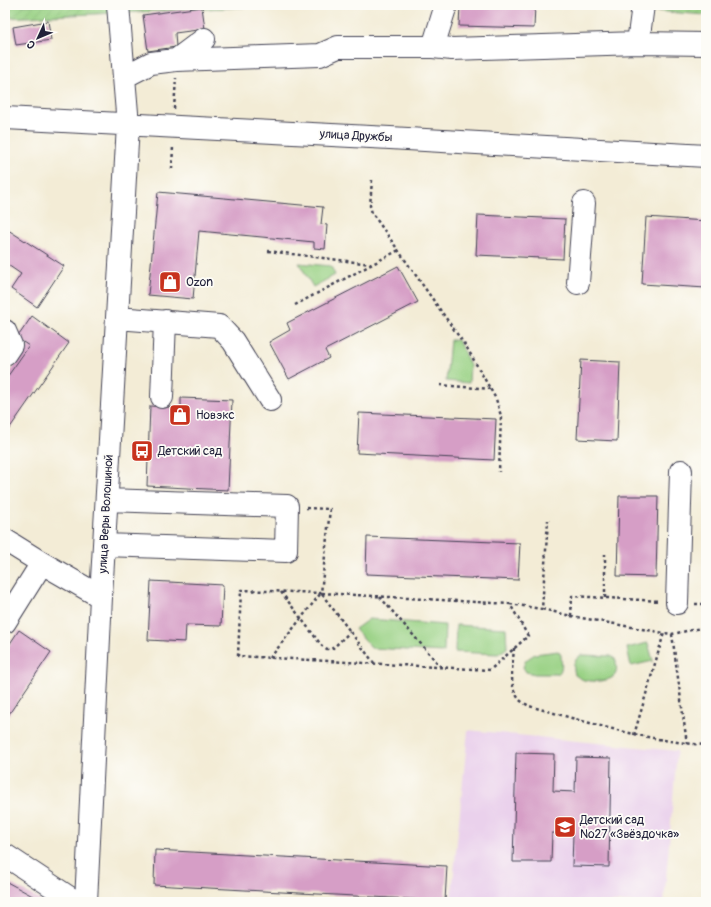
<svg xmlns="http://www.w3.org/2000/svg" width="711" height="907" viewBox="0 0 711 907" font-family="Pangolin,sans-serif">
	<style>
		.built { fill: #ead1ec }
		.park { fill: #99d184; stroke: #5e7a60 }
		.garden { fill: url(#garden-furrows); stroke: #5e7a60 }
		.building { fill: #d69ec6 }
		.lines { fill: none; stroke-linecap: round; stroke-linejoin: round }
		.minor-casing { stroke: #414052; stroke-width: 24 }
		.path { stroke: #414052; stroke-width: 2.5; stroke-dasharray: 3 3; stroke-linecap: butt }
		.minor { stroke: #fff; stroke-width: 22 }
		.labels { text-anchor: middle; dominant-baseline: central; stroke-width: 3.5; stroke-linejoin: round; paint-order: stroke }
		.street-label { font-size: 12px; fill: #22223b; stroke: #fdfcf7 }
		.poi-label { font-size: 12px; fill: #22223b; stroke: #fdfcf7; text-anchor: start }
	</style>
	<defs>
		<pattern id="garden-furrows" width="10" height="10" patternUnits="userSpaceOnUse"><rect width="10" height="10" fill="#99d184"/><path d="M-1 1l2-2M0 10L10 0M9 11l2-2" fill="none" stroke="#84b373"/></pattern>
	</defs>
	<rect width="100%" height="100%" fill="#fdfcf7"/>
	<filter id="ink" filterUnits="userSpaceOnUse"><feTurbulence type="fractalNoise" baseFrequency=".025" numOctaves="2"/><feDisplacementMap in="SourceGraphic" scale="8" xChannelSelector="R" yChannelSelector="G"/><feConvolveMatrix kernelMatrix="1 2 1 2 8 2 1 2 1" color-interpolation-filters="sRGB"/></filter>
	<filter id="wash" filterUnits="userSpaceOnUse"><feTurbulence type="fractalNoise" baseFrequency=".012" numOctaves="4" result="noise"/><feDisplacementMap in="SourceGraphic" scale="16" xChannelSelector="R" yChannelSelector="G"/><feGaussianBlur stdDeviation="0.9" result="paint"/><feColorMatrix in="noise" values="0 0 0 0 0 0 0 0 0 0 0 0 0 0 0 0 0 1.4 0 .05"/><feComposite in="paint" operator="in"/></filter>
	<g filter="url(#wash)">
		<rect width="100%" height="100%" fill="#f3ecd6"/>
		<path class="built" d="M468,730L677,751L664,902H451Z"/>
		<path class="park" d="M299,263L331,266L335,275L313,287Z
			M450,340H458L470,365L469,383L446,381Z
			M369,619L445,625L444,652L371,648L355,629Z
			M456,625L506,628L507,648L498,654L455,652Z
			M648,643L653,661L631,666L627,648Z
			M558,651L561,655C561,661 564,671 557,674H535L526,672L523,667L526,660L535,654Z
			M581,655L611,656L616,660C616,666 618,672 614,676C609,682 591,682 584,680C581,679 578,677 575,675C573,665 572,662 581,655Z"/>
		<path class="garden" d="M5,5H292L5,18Z
			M574,5H706V15Z"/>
		<g id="blocks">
			<path class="building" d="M460,5H535L534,28L459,26Z
				M202,7L205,29L175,33L176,47L148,51L143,15Z
				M48,21L51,40L16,45L13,27Z
				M158,192L323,207L321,224L327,225L325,249L314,248V242L199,231L193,299L148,295Z
				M478,215L565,219L563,259L476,255Z
				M646,217L706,221V288L642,284Z
				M5,228L64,266L37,307L11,289L21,274L5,263Z
				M398,266L418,302L325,350L329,358L289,379L269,342L290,330L287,323Z
				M32,316L69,343L9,429L5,426V380L29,346L17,338Z
				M581,360L620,362L617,441L577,439Z
				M181,398L232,400L228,490L147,486L150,406L181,408Z
				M359,413L496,419L494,460L357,453Z
				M619,496H658L656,577L617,576Z
				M367,537L520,543L518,580L366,574Z
				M151,581L223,585L221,626L186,625L185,642L148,640Z
				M19,630L51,652L5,720V651Z
				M516,753L554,754L553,791L575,792L576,757L611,758L609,867L572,866L573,834L552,833L551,862H513Z
				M155,850L447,866L445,901L154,885Z
				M5,881L40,900L39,902H5Z"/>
		</g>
	</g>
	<g filter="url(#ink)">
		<use href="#blocks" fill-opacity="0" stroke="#414052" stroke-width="1"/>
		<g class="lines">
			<g class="minor-casing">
				<path id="minor" d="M638,43L643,5
					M433,47L446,5
					M176,60L204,39
					M124,77L151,63L176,60L320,55L338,47H433L452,49L638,43L706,44
					M5,118L390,138L706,156
					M578,283L584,203
					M117,318L219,326L233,341L270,400
					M5,331L11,345L5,354
					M162,397L165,321
					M5,540L42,563L101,597
					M104,545L286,551L287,506L107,500
					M677,603L681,471
					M5,622L42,563
					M5,855L76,902
					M86,902L101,597L128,125L118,5"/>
			</g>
			<path class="path" d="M174,109L176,78
				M172,169L173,146
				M372,180L370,206L372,213L467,348L496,399L501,416L499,472
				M268,251L371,264
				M295,305L399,250
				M440,385L490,389
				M306,508L330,509L321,593L241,590L238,656L490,670L528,636L510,604L321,593
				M281,592L322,646L327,649L333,648L350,632
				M380,597L441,667
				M605,598V554
				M510,604L542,609L548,520
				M695,604H706
				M542,609L571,616L572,596L660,601
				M571,616L664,633L672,634L706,627
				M672,634L687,744
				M514,648C513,664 508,686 519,699C521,702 526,704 529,706C587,722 646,741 706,745
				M270,658L321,593L374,663
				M634,735L664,633"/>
			<use href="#minor" class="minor"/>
		</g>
	</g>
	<defs>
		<g id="shop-square" transform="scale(1.15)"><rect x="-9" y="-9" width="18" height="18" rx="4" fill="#c8321e" stroke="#fdfcf7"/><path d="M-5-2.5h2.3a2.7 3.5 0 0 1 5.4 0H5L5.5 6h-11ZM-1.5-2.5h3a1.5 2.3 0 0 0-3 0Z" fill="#fff"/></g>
		<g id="bus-square" transform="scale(1.15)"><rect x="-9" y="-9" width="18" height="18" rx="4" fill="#c8321e" stroke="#fdfcf7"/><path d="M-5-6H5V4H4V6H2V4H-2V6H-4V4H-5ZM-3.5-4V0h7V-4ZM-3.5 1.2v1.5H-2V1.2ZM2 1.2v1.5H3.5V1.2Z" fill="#fff"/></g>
		<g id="school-square" transform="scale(1.15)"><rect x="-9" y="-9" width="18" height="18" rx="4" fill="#c8321e" stroke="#fdfcf7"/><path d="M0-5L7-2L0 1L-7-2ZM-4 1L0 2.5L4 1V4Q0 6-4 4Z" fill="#fff"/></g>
	</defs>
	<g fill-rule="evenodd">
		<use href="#shop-square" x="170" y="282"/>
		<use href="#shop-square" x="180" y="415"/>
		<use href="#bus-square" x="142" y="451"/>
		<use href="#school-square" x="565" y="827"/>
	</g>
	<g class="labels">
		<g class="street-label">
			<text transform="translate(356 136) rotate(3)">улица Дружбы</text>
			<text transform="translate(106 514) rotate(-87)">улица Веры Волошиной</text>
		</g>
		<g class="poi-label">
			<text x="186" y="282">Ozon</text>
			<text x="196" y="415">Новэкс</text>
			<text x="158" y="451">Детский сад</text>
			<text x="580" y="820">Детский сад<tspan x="580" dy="14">№27 «Звёздочка»</tspan></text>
		</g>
	</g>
	<rect width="711" height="907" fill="none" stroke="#fdfcf7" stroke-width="20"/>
	<g transform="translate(38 38) rotate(226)" stroke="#fdfcf7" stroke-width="3" paint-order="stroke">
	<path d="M0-3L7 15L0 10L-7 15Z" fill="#22223b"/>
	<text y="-6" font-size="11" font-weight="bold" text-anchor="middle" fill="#22223b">С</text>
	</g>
</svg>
